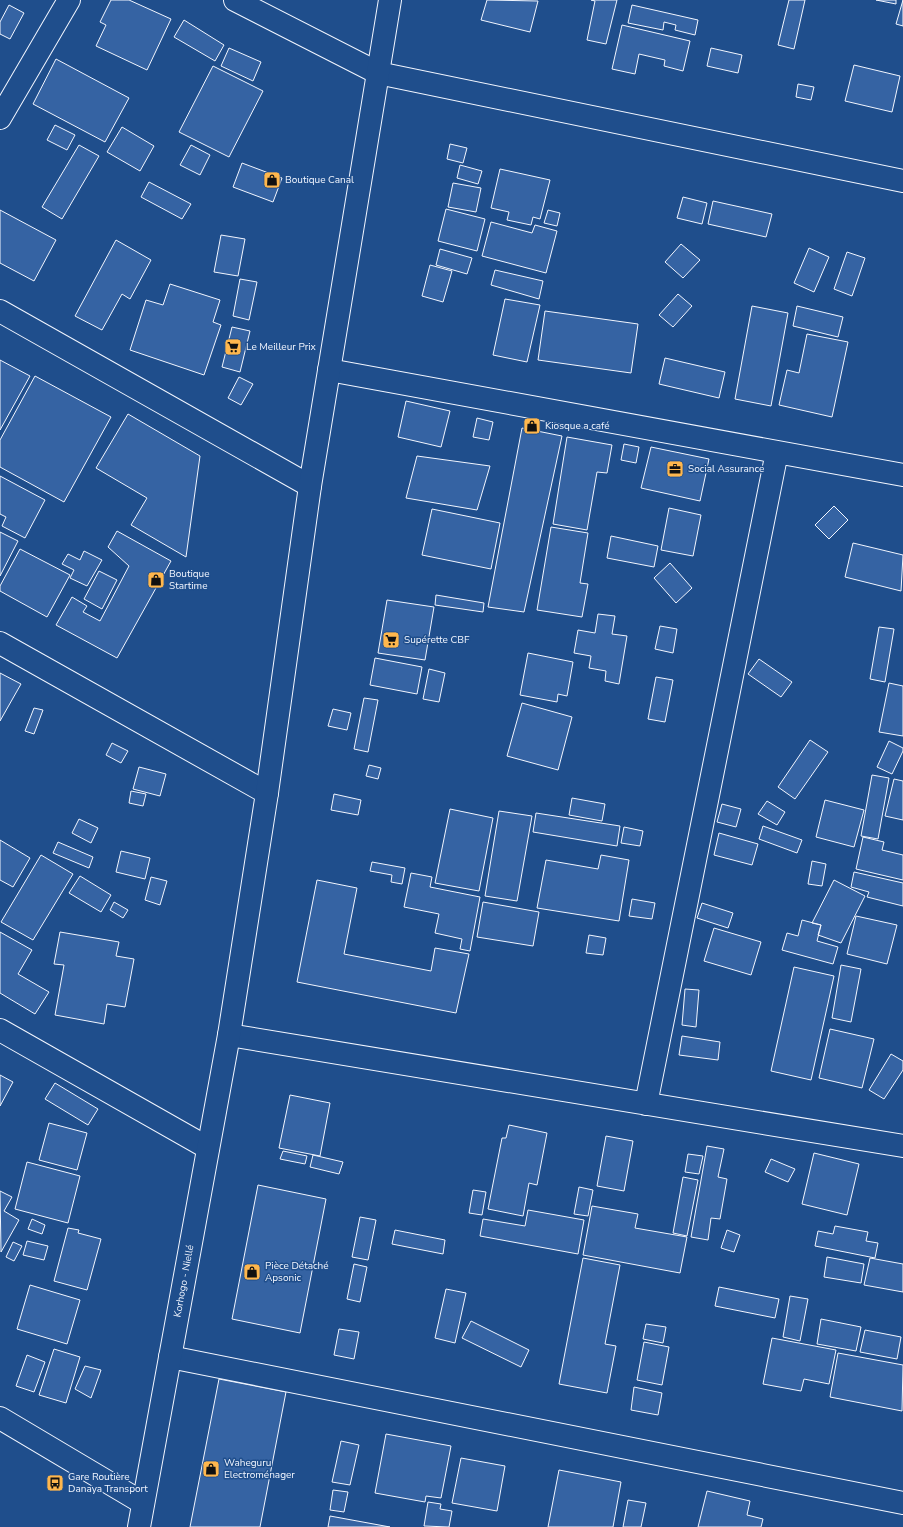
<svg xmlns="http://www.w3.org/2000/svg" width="903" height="1527" viewBox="0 0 903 1527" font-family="'Nunito Sans',sans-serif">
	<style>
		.building { fill: #3563a3; stroke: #f2f6ff }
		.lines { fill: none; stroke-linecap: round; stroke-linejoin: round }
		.minor-casing { stroke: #f2f6ff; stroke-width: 24 }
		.primary-casing { stroke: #f2f6ff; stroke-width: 24 }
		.minor { stroke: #1f4e8c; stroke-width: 22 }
		.primary { stroke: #1f4e8c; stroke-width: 22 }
		.labels { text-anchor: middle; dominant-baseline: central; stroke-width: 3; stroke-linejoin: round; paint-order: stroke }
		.poi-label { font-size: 10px; fill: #f2f6ff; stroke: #1f4e8c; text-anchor: start }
		.street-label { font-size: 10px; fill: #f2f6ff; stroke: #1f4e8c }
	</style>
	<rect width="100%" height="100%" fill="#1f4e8c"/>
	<path class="building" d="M111,0H129L171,19L147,70L96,46L106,25L100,22Z
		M487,0L538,1L530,32L481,20Z
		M591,0H617L606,44L587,40L595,1Z
		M789,0H805L794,49L778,45Z
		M876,0H896V4Z
		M903,0V26L896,24Z
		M9,5L24,13L10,39L0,34V22Z
		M632,5L698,20L695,35L675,30L676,25L664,22L663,30L628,23Z
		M184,20L224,45L215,61L174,37Z
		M622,25L690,41L683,71L664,66L665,60L639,54L635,74L612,69Z
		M229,48L261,62L253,81L221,66Z
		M711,48L742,55L738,73L707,66Z
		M56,59L129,98L105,142L33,104Z
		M854,65L900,76L892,112L845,101Z
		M213,66L263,91L229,157L179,132Z
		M798,84L814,87L811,100L796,97Z
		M55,125L75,135L67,150L47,140Z
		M122,127L154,146L140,171L107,152Z
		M450,144L467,148L463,163L447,159Z
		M79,145L99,156L62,219L42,207Z
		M191,145L210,155L200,175L180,165Z
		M242,163L282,178L273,202L233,187Z
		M460,165L482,171L478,184L457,178Z
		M500,169L550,180L540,219L533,217L531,225L507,220L509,212L491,208Z
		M149,182L191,204L182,219L141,197Z
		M453,183L481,188L476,212L448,207Z
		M683,197L707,203L702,224L677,218Z
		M713,201L772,214L766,237L708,224Z
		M446,209L485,219L477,251L438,241Z
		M0,210L56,240L34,281L0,263Z
		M548,210L560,213L557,226L544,223Z
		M491,222L532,233L535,225L557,231L546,273L482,256Z
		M221,235L245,239L238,276L214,272Z
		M116,240L151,260L130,299L122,294L102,330L75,316Z
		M681,244L700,260L683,278L665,262Z
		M809,248L829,257L814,292L794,283Z
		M440,249L472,258L467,274L436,265Z
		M847,252L865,258L852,296L834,289Z
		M430,265L452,271L443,302L422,296Z
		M495,270L543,281L539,299L491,285Z
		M240,279L257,282L249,320L233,316Z
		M170,284L220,300L213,322L221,325L204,375L130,350L146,300L163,305Z
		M678,294L692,306L673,327L659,315Z
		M505,299L540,305L527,362L493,355Z
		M752,306L788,313L771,406L735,399Z
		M797,306L843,317L838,337L793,326Z
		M545,311L638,324L631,373L538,360Z
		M232,327L250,331L240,372L222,367Z
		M807,334L848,342L832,417L779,405L787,370L799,373Z
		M665,358L725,372L719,398L659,384Z
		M0,360L30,376L0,430Z
		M35,376L111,417L64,502L0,467V440Z
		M239,377L253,384L241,405L228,398Z
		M406,401L450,411L441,447L398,437Z
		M128,414L200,456L186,557L131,525L147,498L96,468Z
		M477,418L493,422L489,440L473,437Z
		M522,428L562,436L524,612L488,607Z
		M567,437L612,445L607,473L597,472L587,530L553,524Z
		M624,444L639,447L636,463L621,460Z
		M651,447L709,459L700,501L641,488Z
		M417,456L490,466L477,510L406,498Z
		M0,476L45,500L25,538L2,526L6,517L0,514Z
		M834,506L848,520L829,539L815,525Z
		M669,508L701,515L693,556L661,550Z
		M432,509L500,523L491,569L422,555Z
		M551,527L588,533L580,583L588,584L582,617L537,610Z
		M117,531L171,561L117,658L56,625L72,597L87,606L83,612L100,621L129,566L108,547Z
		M0,532L18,541L0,576Z
		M611,536L658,546L654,567L607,558Z
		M853,543L903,555L901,591L845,577Z
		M20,549L70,575L47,617L0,591V586Z
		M84,551L102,560L87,586L70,578L74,570L62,564L68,554L80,560Z
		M670,563L692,588L676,603L654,578Z
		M99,571L117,580L102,609L84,599Z
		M436,595L484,603L483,612L435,605Z
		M387,600L434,607L425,660L378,653Z
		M598,614L615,616L612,634L627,636L619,684L605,681L606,671L589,668L591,656L574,653L578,630L595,633Z
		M660,626L677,629L673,653L655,649Z
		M879,627L894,629L885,682L870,679Z
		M528,653L573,662L567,696L558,694L557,702L520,695Z
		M375,658L422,667L417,694L370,685Z
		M759,659L792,682L781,697L748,674Z
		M429,669L445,673L439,702L423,699Z
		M0,673L21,684L0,721Z
		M656,677L673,680L665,722L648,719Z
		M889,683L903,686V736L879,732Z
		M364,698L378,700L368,752L354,749Z
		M522,703L572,717L558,770L507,756Z
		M34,708L43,710L34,734L25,731Z
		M333,709L351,713L347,730L328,726Z
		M810,740L828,752L795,799L778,787Z
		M889,741L903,748V751L892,774L877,767Z
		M112,743L128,751L121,763L106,755Z
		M369,765L381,768L378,779L366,776Z
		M139,767L166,774L160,796L133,789Z
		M872,775L889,778L878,839L861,836Z
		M894,779L903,781V820L885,816Z
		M131,791L146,794L143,806L129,803Z
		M334,794L361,800L358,815L331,810Z
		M572,798L605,804L602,821L569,815Z
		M825,800L864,810L854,847L816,837Z
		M767,801L785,812L777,825L758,814Z
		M722,804L741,809L736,827L717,822Z
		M450,809L493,818L479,891L435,883Z
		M499,811L532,816L517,901L485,896Z
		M536,813L620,826L617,846L533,832Z
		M79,819L98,828L91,843L72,833Z
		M763,826L802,840L797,853L759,839Z
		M624,827L643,831L640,846L621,843Z
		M719,833L758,844L752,865L714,855Z
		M863,837L884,842L882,850L903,855V880L856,869Z
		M0,840L30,858L13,887L0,880Z
		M58,842L93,857L89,868L53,853Z
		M121,851L150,858L145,879L116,872Z
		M41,855L73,874L33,940L1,922Z
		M601,855L629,860L619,921L537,908L546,860L598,869Z
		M812,861L826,864L822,886L808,884Z
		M372,862L405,868L402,884L391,882L392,875L370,871Z
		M854,872L903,883V906L867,897L869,892L851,887Z
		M411,873L432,877L430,887L480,897L470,951L460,949L462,939L435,933L439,914L404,907Z
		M80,876L111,895L101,912L69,893Z
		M151,877L167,881L160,905L145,900Z
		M317,880L357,888L344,954L431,971L435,948L469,954L456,1013L297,982Z
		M834,880L865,896L841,943L818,935L821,925L812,923Z
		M632,899L655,903L652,919L629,916Z
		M114,902L128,910L123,918L110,910Z
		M483,902L539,912L533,946L477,937Z
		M702,903L733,913L728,928L697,918Z
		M856,916L897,925L887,964L847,954Z
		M802,920L821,925L817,941L838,947L833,964L782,950L787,933L798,936Z
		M714,928L761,942L751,975L704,961Z
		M0,932L32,950L18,974L49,992L35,1014L0,993Z
		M60,932L119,942L116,956L134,959L125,1007L107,1004L104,1024L55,1015L64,965L54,964Z
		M589,935L606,938L603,955L586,953Z
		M841,965L861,969L851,1022L832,1018Z
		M794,967L834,976L811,1080L771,1071Z
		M685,989L699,990L696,1027L682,1025Z
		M830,1029L874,1039L862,1088L819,1078Z
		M682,1036L720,1042L718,1060L679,1055Z
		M891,1054L903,1061V1070L884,1099L869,1090Z
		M0,1075L13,1082L0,1106Z
		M55,1083L98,1109L88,1125L45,1099Z
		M290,1095L330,1103L320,1156L279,1148Z
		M49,1123L87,1133L77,1170L39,1160Z
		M509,1125L547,1133L537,1185L529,1183L523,1216L488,1209L502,1138H506Z
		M606,1136L633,1141L624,1191L597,1186Z
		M707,1146L724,1149L718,1177L727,1179L720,1219L711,1218L708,1240L691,1237Z
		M283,1151L307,1156L305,1164L280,1159Z
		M814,1153L859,1164L847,1215L802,1204Z
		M688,1154L703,1156L699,1174L685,1172Z
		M313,1155L343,1162L339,1174L310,1167Z
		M771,1159L795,1169L788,1182L765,1172Z
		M27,1162L80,1176L68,1223L15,1209Z
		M683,1177L698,1180L687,1236L673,1233Z
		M258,1185L326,1199L300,1333L232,1319Z
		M579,1187L593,1190L588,1216L574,1214Z
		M473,1190L486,1192L482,1215L469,1213Z
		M0,1191L12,1197L4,1211L19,1220L1,1252Z
		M592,1206L638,1214L635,1228L687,1237L680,1273L583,1255Z
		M528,1210L584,1220L578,1254L480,1236L483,1219L525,1226Z
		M360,1217L376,1220L368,1260L352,1257Z
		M32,1219L45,1225L42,1234L28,1229Z
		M835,1226L868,1232L866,1241L878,1243L875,1258L815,1246L818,1231L833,1234Z
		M68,1228L79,1230L78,1233L101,1239L87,1290L54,1281Z
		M395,1230L445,1240L443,1254L392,1244Z
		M727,1230L740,1235L734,1252L721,1248Z
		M27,1241L48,1246L44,1260L23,1255Z
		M13,1242L22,1246L14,1261L6,1257Z
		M827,1257L864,1264L861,1283L824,1277Z
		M583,1258L620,1265L605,1344L616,1346L607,1393L559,1384Z
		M870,1258L903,1264V1292L864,1285Z
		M354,1264L367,1267L360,1302L347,1299Z
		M30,1285L80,1300L67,1344L17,1329Z
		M719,1287L779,1299L775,1318L715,1306Z
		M446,1289L466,1293L455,1343L435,1338Z
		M790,1296L808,1299L800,1341L783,1337Z
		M821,1319L861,1327L856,1351L817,1344Z
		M471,1321L529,1350L521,1367L462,1338Z
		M646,1324L666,1327L663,1343L643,1339Z
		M339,1329L359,1332L354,1359L334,1355Z
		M865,1330L901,1337L897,1359L860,1352Z
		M772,1338L836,1350L829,1384L804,1379L801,1391L763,1384Z
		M644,1342L669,1347L662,1385L637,1380Z
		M54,1349L80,1357L66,1403L39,1395Z
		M838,1353L903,1365L902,1411L830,1397Z
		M27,1355L45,1362L34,1392L16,1386Z
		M85,1366L101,1370L91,1398L75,1389Z
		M219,1379L286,1392L260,1527H190Z
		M634,1387L662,1393L658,1415L631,1410Z
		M386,1434L451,1446L441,1498L426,1496L425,1502L375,1493Z
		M341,1441L359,1445L350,1485L332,1482Z
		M461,1458L505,1466L497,1511L452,1503Z
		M559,1470L621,1482L613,1527H548Z
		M333,1490L348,1492L344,1512L330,1510Z
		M707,1491L750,1501L747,1515L763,1519L761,1527H698Z
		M628,1500L646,1503L641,1527H623Z
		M428,1502L441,1504L440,1509L452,1511L449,1527L424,1526Z
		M330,1516L390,1527H328Z"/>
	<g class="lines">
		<g class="minor-casing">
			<path id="minor" d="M235,0L378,73L903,181
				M0,118L69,0
				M0,311L310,486
				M329,370L903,475
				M0,643L267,793
				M0,1030L208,1148
				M229,1035L903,1146
				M646,1104L777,452
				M170,1357L903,1503
				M0,1418L143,1503"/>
		</g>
		<g class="primary-casing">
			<g id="primary">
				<path id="s1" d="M139,1527L229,1035L267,793L310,486L390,0"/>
			</g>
		</g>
		<use href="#minor" class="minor"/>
		<use href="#primary" class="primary"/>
	</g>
	<defs>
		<g id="shop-square" transform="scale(0.9)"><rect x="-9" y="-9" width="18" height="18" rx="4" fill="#ffb74d" stroke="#1f4e8c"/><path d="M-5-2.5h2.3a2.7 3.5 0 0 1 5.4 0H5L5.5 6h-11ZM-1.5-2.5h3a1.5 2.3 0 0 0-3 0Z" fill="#111"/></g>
		<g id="supermarket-square" transform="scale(0.9)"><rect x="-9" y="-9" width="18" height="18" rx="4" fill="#ffb74d" stroke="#1f4e8c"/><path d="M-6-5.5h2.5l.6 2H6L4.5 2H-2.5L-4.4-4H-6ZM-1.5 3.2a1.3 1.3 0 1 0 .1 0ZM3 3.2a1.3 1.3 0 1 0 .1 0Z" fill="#111"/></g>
		<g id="office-square" transform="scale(0.9)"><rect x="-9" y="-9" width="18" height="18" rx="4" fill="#ffb74d" stroke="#1f4e8c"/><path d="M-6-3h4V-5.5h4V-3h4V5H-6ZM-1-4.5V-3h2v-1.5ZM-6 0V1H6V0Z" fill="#111"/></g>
		<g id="bus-square" transform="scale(0.9)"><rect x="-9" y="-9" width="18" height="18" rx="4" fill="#ffb74d" stroke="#1f4e8c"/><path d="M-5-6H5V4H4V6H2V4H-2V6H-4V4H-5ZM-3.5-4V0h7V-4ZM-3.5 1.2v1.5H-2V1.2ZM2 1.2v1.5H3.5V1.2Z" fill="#111"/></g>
	</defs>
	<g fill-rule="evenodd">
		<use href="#shop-square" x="272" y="180"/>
		<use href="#supermarket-square" x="233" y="347"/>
		<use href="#shop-square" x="532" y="426"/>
		<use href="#office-square" x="675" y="469"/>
		<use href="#shop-square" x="156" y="580"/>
		<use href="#supermarket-square" x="391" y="640"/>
		<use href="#shop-square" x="252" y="1272"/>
		<use href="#shop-square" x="211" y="1469"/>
		<use href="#bus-square" x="55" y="1483"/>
	</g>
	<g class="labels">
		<g class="poi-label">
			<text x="285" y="180">Boutique Canal</text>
			<text x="246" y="347">Le Meilleur Prix</text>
			<text x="545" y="426">Kiosque a café</text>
			<text x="688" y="469">Social Assurance</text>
			<text x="169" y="574">Boutique<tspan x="169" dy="12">Startime</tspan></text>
			<text x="404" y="640">Supérette CBF</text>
			<text x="265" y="1266">Pièce Détaché<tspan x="265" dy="12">Apsonic</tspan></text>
			<text x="224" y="1463">Waheguru<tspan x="224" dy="12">Electroménager</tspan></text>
			<text x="68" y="1477">Gare Routière<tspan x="68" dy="12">Danaya Transport</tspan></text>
		</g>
		<g class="street-label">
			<text stroke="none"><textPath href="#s1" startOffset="250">Korhogo - Niellé</textPath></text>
		</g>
	</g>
</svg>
